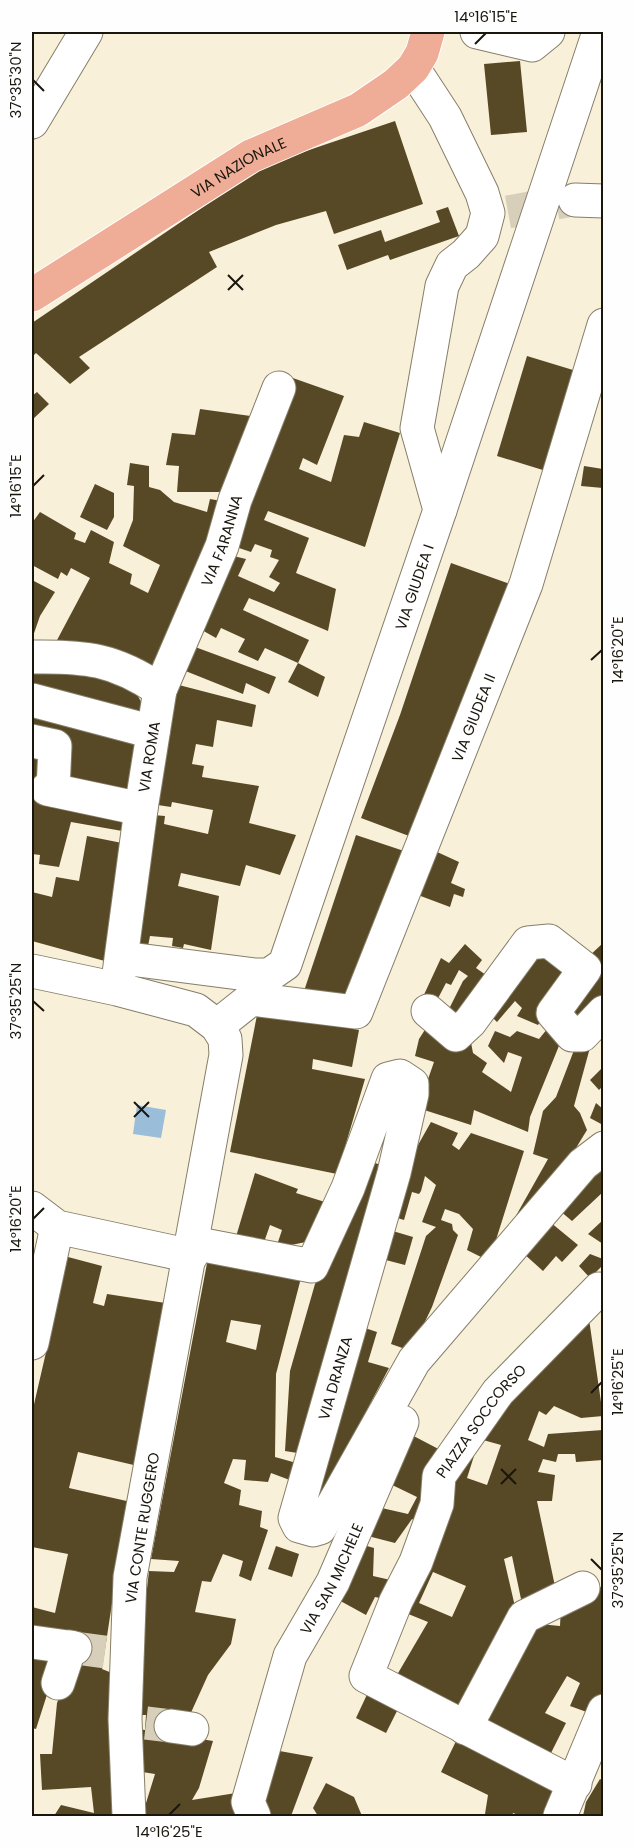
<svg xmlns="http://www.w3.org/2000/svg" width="635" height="1848" viewBox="0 0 635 1848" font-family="Poppins,sans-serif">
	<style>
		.water { fill: #9abdda }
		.building { fill: #574925; fill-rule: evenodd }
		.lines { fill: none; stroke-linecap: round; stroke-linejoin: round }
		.minor-tunnel { stroke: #d7cfba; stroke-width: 33; stroke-dasharray: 33 16; stroke-linecap: butt }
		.minor-casing { stroke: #867e69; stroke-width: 35 }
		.major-casing { stroke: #fff; stroke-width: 35 }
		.minor { stroke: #fff; stroke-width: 33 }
		.major { stroke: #efad97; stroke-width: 33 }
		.ticks { fill: none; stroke: #19160d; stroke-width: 2 }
		.labels { text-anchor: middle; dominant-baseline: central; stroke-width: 6; stroke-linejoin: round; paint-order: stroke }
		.street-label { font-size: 15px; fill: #19160d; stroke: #fefefe }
		.neatline { fill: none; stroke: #19160d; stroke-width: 2 }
		.ticks-label { font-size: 15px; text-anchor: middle; fill: #19160d }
	</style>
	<rect width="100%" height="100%" fill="#f9f0d9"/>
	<path class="water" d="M137,1105L166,1110L161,1138L133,1134Z"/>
	<path class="building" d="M520,61L527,132L491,135L484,64Z
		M395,121L423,204L334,234L326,211L276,225L209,252L217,267L79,357L90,368L70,384L36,353L32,357V323L256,171L306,151Z
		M448,207L459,236L390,260L388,255L347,270L338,245L381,230L385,242L440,222L436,211Z
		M527,356L573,370L546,471L497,456Z
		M290,377L344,396L317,465L303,458L299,469L331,482L344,435L359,437L364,422L400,433L365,547L268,511L264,520L309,538L296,573L336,589L328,631L249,598L243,610L309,640L298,663L325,677L318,697L288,682L298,663L265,648L258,661L238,652L245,639L221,628L216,638L193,625L225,554L246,559L238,576L274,592L280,583L269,577L279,560L270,557L272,550L255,544L251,552L230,545Z
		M37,392L49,404L32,420V396Z
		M200,409L258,417L229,492H177L179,466L166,465L172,433L195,435Z
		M130,463L149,466V487L160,490L174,502L207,512L210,499L227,502L164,665L154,660L152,668L80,642H56L90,578L71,568L67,576L61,572L58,579L32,565V523L40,512L76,533L74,539L85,543L91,530L114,542L109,563L132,574L130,584L148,593L160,565L123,546L133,520L134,486L127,485Z
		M584,466L603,469V488L581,486Z
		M95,484L114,493V517L107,530L80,517Z
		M451,563L510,584L417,839L361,818L400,715Z
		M32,580L55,592L40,616L32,639Z
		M187,644L276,677L269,694L246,683L243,694L178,668Z
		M79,669L132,686L143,705L142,724L32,694V673Z
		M175,684L256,705L252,727L217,720L213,747L196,744L192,764L204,766L202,777L259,786L249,823L296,835L280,875L246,865L240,886L181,873L178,886L219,896L211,950L184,944L183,948L172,946L173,938L150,936L147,951L133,948L153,815L165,816L164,824L208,834L213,810L172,802L171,807L151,804Z
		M32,708L143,734L132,802L59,785L32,735Z
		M32,747L50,752L46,794L132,813L128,832L71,822L59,867L39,864L40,855L32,854Z
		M356,835L410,853L349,999L303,994Z
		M87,836L127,844L112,963L32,941V892L52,897L56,877L79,881Z
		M435,851L459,862L451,883L465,889L463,897L454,894L450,907L410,892Z
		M603,943V1003L575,1030L564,1013L586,959Z
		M465,944L482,960L476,968L493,980L459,1026L445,1017L463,981L468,976L459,970L451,985L446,983L434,1006L422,999L441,958L449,963Z
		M546,951L574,971L538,1025L517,1016L522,1008L515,1001L497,1022L492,1017L510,977Z
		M258,1010L359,1030L352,1067L313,1059L312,1069L365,1079L337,1174L230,1152Z
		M430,1022L469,1032L473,1053L487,1063L482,1072L511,1092L522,1057L508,1052L504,1063L488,1046L495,1031L510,1037L517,1031L539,1039L548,1028L563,1036L530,1117L528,1132L474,1110L471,1125L418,1108L434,1062L415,1056L419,1039Z
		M591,1044L574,1106L580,1113L587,1130L549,1192L513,1221L548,1159L533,1154L543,1111L556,1097L576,1045Z
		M603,1067V1086L599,1090L590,1080Z
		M596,1103L603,1109V1125L590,1118Z
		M431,1122L458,1133L452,1145L459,1150L471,1133L524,1151L495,1243L483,1258L467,1250L473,1229L459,1214L445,1209L441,1220L452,1224L453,1230L458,1235L432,1307L411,1351L391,1344L426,1236L436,1227L422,1222L436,1185L425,1176L421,1191L419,1194L412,1192L404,1220L391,1216L405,1168Z
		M603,1161V1192L572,1221L559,1210Z
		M372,1162L384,1166L304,1454L285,1451L290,1371L315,1284L362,1195Z
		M255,1173L298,1189L296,1193L325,1202L311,1241L276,1248L282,1230L270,1225L262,1248L235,1240Z
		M603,1220V1244L588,1234Z
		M550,1222L578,1245L562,1262L556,1256L543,1271L523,1253Z
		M386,1229L413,1237L405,1265L378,1258Z
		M590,1254L603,1259V1265L590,1278L579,1266Z
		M68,1257L102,1266L93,1303L104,1306L107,1294L172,1304L138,1466L78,1452L69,1488L131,1502L118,1564L102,1669L112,1673L119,1816H54L61,1805L94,1813L91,1787L42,1790L40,1754H52L57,1703L74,1660L32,1632V1607L55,1613L68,1554L32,1547V1413Z
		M208,1258L301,1278L276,1374L275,1457L300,1464L295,1482L271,1473L268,1482L244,1480L246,1460L233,1459L224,1483L241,1490L239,1505L262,1511L260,1527L268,1530L251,1581L239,1576L243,1561L223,1554L211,1582L202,1581L195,1612L236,1619L231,1644L208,1675L189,1717L171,1734L213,1741L199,1788L192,1800L236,1793L244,1816H142L155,1774L136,1771L139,1729L145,1730L146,1715H142L146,1597L149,1571L174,1572L179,1561L151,1559ZM231,1320L261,1325L256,1350L226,1342Z
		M588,1312L603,1416L581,1418L554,1406L546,1415L539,1411L528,1440L544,1447L548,1434L603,1430V1460L576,1462L575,1454H558L556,1462L543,1459L538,1472L555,1475L552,1501H537L556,1591L521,1599L512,1556L504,1559L516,1611L461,1717L394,1680L428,1622L396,1609L463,1452L474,1456L467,1478L487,1485L501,1445L483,1440L484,1422ZM433,1572L466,1586L452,1617L419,1603Z
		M359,1326L377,1332L368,1362L389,1368L322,1495L313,1493Z
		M406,1432L448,1454L424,1524L412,1519L395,1543L364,1535L373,1506L408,1514L417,1497L384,1481Z
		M360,1544L374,1548L373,1576L395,1581L385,1599L375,1597L366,1615L335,1598Z
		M276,1546L299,1554L292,1577L268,1569Z
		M603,1586V1695L595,1715L570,1706L580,1683L567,1676L545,1713L566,1723L548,1759L475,1725L539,1624L560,1626L561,1606Z
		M32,1648L61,1651L36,1729L32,1728Z
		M371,1686L402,1701L386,1733L356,1718Z
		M460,1733L560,1782L544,1816H521L513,1813L512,1816L485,1814L488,1795L441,1772Z
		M274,1750L313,1757L291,1816H263Z
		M600,1779L603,1781V1816H583L586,1802Z
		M326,1783L354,1797L362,1816H318L313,1808Z"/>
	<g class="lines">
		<path class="minor-tunnel" d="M508,212L567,201
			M75,1648L105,1652
			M146,1723L171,1726"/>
		<g class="minor-casing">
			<g id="minor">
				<path d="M477,32L532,45L548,32"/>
				<path d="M32,122L86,32"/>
				<path d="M575,200L604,201"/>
				<path d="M440,510L599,32"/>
				<path d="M32,657C85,656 115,659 160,690L141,809L118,981"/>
				<path id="s1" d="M160,690L222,546L235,500L279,388"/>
				<path d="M32,700L153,732"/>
				<path d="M32,741L55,746L53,790"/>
				<path d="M47,789L141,809"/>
				<path id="s2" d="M122,958L254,975H269L285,964L440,510L417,428L442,286L452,265L466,254L482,236L488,213L482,193L445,117L413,68"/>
				<path d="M32,971L117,989L196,1010L217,1026L225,1039L226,1055L130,1577L125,1719L129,1816"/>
				<path d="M428,1011L456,1035L470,1022L528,943L549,941L585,969L553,1013L572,1035H582L604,1012"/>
				<path id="s3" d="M217,1026L251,999L356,1012L526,584L604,325"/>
				<path d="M32,1208L57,1227L191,1256"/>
				<path d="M193,1243L312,1266L348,1188L388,1079L400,1076L412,1084V1094L394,1173L295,1518L299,1526L313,1530L320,1528L414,1361L583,1164L604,1148"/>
				<path d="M32,1343L57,1227"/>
				<path d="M32,1642L75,1648"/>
				<path d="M58,1683L70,1647"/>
				<path d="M171,1726L192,1729"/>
				<path d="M465,1728L524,1617L583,1588"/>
				<path id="s4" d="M575,1784L366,1676L396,1601L416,1562L437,1504L439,1476L498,1392L599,1289"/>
				<path id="s5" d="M254,1816L248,1802L290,1656L333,1582L402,1422"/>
				<path d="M560,1816L604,1711"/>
			</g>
		</g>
		<g class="major-casing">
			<g id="major">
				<path id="s6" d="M32,295L251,156L358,110L396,84L413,68L422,53L428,32"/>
			</g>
		</g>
		<use href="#minor" class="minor"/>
		<use href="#major" class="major"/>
	</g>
	<path class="ticks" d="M475,44L486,33M33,80L44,91M228,275L243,290M228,290L243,275M33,486L44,475M591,660L602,650M33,1001L44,1011M134,1102L149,1117M134,1117L149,1102M33,1219L44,1208M591,1393L602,1382M501,1469L516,1484M501,1484L516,1469M591,1559L602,1570M169,1815L180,1804"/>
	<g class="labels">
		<g class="street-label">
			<text stroke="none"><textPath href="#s6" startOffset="243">VIA NAZIONALE</textPath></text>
			<text stroke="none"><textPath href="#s1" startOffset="162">VIA FARANNA</textPath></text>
			<text stroke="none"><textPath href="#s2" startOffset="566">VIA GIUDEA I</textPath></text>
			<text stroke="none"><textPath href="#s3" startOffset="466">VIA GIUDEA II</textPath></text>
			<text transform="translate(149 757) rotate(-81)">VIA ROMA</text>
			<text transform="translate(335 1378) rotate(-74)">VIA DRANZA</text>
			<text stroke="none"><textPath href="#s4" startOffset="519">PIAZZA SOCCORSO</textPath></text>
			<text transform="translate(142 1528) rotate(-81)">VIA CONTE RUGGERO</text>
			<text stroke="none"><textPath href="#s5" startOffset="255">VIA SAN MICHELE</textPath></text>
		</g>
	</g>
	<rect width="635" height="1848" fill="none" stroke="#fefefe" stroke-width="66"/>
	<rect x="33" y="33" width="569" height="1782" class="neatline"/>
	<g class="ticks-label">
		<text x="486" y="22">14°16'15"E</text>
		<text transform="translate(16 80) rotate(-90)" y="5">37°35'30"N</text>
		<text transform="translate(16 486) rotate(-90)" y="5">14°16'15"E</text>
		<text transform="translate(618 650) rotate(-90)" y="5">14°16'20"E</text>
		<text transform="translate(16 1001) rotate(-90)" y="5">37°35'25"N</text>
		<text transform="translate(16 1219) rotate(-90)" y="5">14°16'20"E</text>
		<text transform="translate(618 1382) rotate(-90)" y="5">14°16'25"E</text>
		<text transform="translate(618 1570) rotate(-90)" y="5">37°35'25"N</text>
		<text x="169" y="1837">14°16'25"E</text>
	</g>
</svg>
